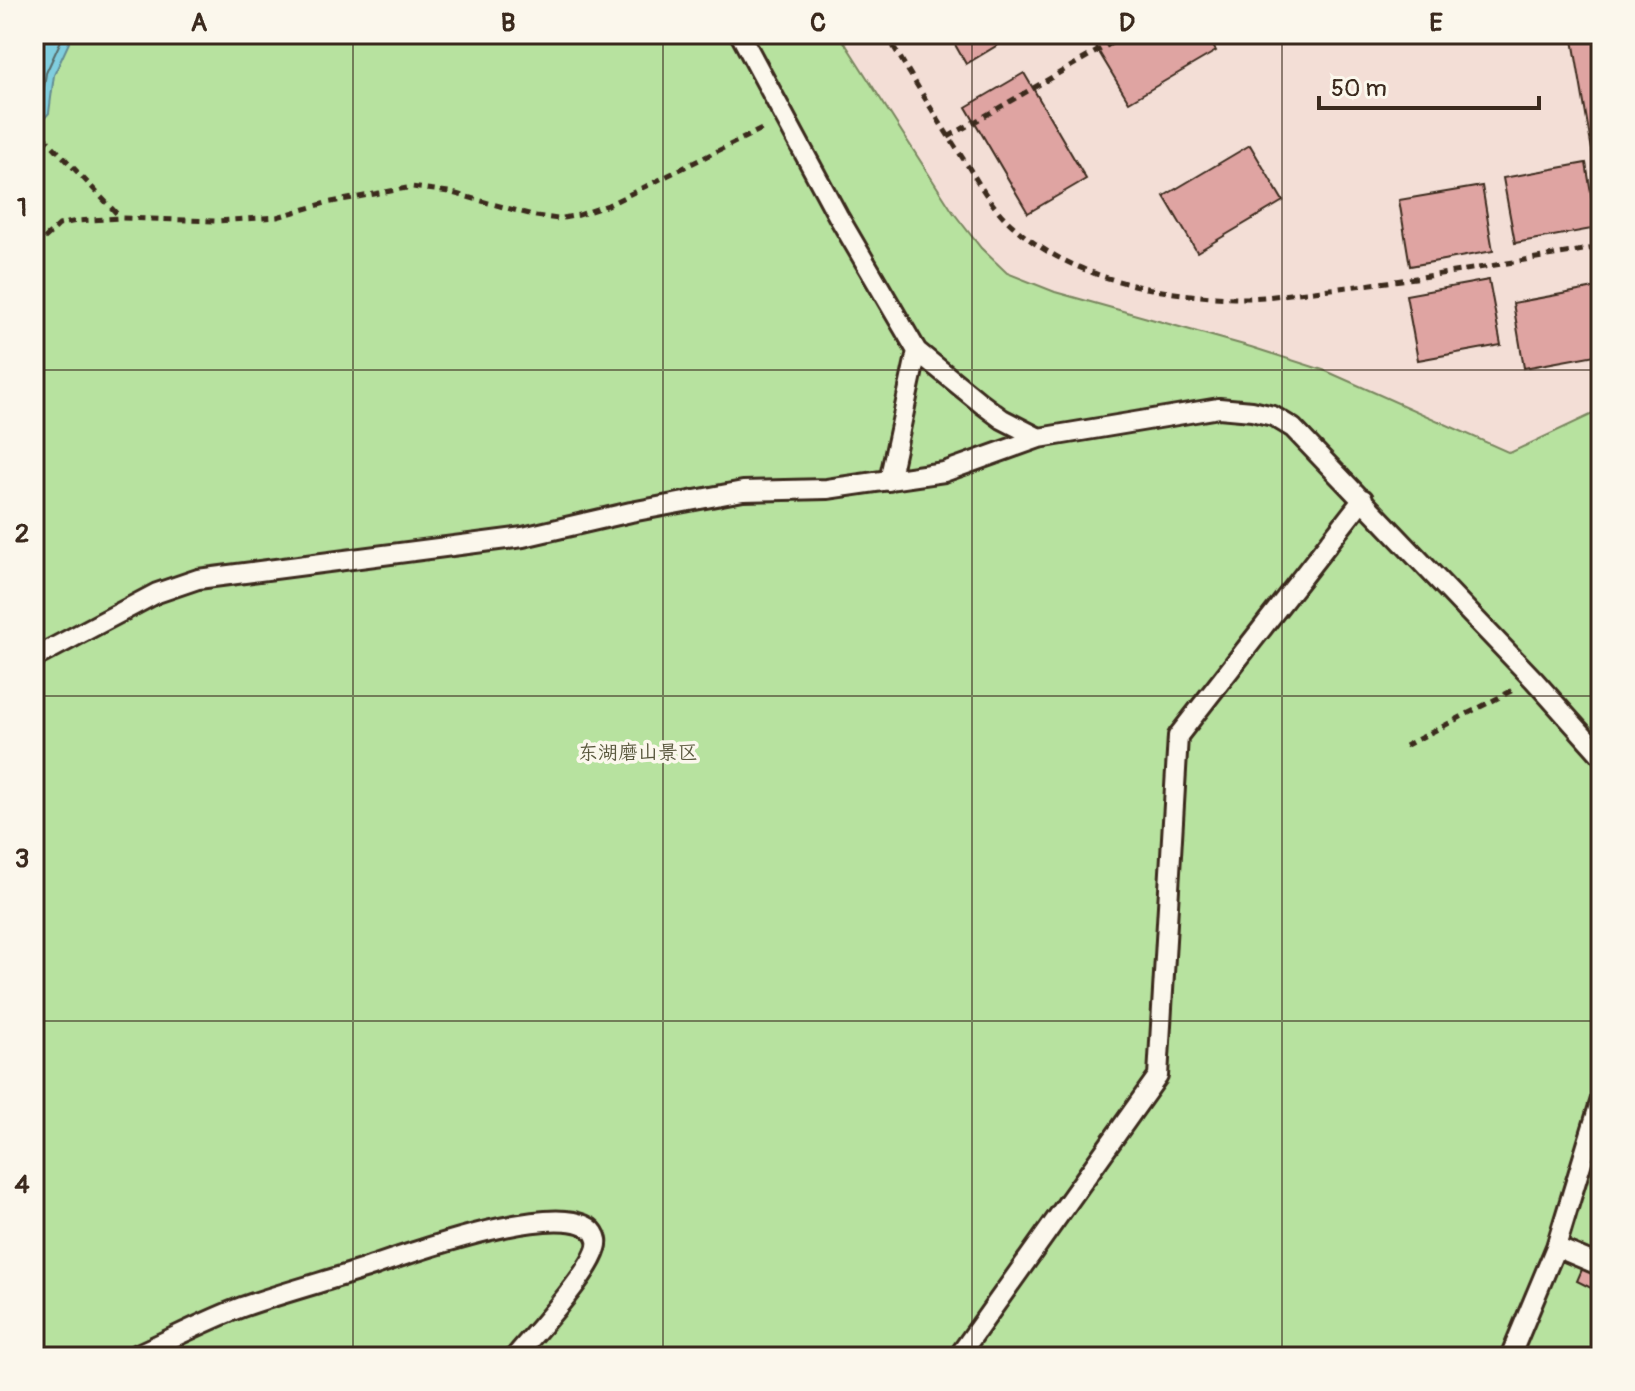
<svg xmlns="http://www.w3.org/2000/svg" width="1635" height="1391" viewBox="0 0 1635 1391" font-family="Pangolin,'LXGW WenKai TC',sans-serif">
	<style>
		.built { fill: #f3ded6 }
		.green { fill: #b7e29f; stroke: #79865e; stroke-width: 2 }
		.water { fill: #80cedf; stroke: #648c92; stroke-width: 2 }
		.lines { fill: none; stroke-linecap: round; stroke-linejoin: round }
		.shore { stroke: #576c6b; stroke-width: 2 }
		.building { fill: #dfa4a2; stroke: #3b2a1e; stroke-width: 2 }
		.lane-casing { stroke: #3b2a1e; stroke-width: 24 }
		.path { stroke: #3b2a1e; stroke-width: 5; stroke-dasharray: 8 6; stroke-linecap: butt }
		.lane { stroke: #fbf7ec; stroke-width: 18 }
		.grid { fill: none; stroke: #3b2a1e; stroke-width: 2; stroke-opacity: 0.55 }
		.labels { text-anchor: middle; dominant-baseline: central; stroke-width: 7; stroke-linejoin: round; paint-order: stroke }
		.park-label { font-size: 20px; fill: #5a583e; stroke: #fbf7ec }
		.neatline { fill: none; stroke: #3b2a1e; stroke-width: 3 }
		.grid-label { font-size: 26px; text-anchor: middle; font-weight: bold; fill: #3b2a1e }
	</style>
	<rect width="100%" height="100%" fill="#fbf7ec"/>
	<filter id="ink" filterUnits="userSpaceOnUse"><feTurbulence type="fractalNoise" baseFrequency=".0125" numOctaves="2"/><feDisplacementMap in="SourceGraphic" scale="16" xChannelSelector="R" yChannelSelector="G"/><feConvolveMatrix kernelMatrix="1 2 1 2 8 2 1 2 1" color-interpolation-filters="sRGB"/></filter>
	<g filter="url(#ink)">
		<path class="built" d="M839,34H1601V410L1510,453L1326,371L1055,292L1007,273L981,248L953,212Z"/>
		<path class="green" d="M34,34H839L953,212L981,248L1007,273L1055,292L1251,347L1326,371L1510,453L1601,410V1357H34Z"/>
		<path class="water" d="M34,34H73L54,75L49,113L42,121L34,117Z"/>
		<g class="lines">
			<path class="shore" d="M34,111L41,108L46,73L64,34"/>
		</g>
		<path class="building" d="M949,34H1016L966,64Z
			M1118,34H1206L1216,51L1129,102L1096,47Z
			M1572,34H1601V154L1593,156Z
			M1024,73L1086,179L1028,213L966,107Z
			M1250,145L1283,201L1197,252L1164,196Z
			M1586,163L1597,228L1515,243L1503,178Z
			M1482,186L1493,251L1410,266L1399,200Z
			M1489,280L1501,345L1418,360L1406,295Z
			M1595,288L1601,320V354L1524,368L1513,303Z
			M1583,1267L1601,1276V1293L1577,1281Z"/>
		<g class="lines">
			<g class="lane-casing">
				<path id="lane" d="M740,34L838,216L917,351L982,404L1002,419L1039,438
					M889,481L917,351
					M34,658L157,593L198,579L523,537L631,512L743,491L827,489L944,472L1039,438L1219,408L1252,411L1273,416L1293,428L1534,680L1601,755
					M1556,1247L1601,1266
					M131,1357C168,1341 204,1321 242,1307C282,1293 323,1282 364,1269C397,1258 586,1187 597,1240C602,1262 531,1337 515,1357
					M958,1357L1158,1076L1178,736L1363,499
					M1510,1357L1556,1247L1601,1099"/>
			</g>
			<path class="path" d="M886,34C912,77 938,121 966,163C980,185 993,209 1013,226C1070,278 1160,296 1234,298C1266,299 1299,292 1331,289C1422,279 1511,262 1601,247
				M1508,34L1512,41L1559,34
				M34,126L120,217
				M948,137L1127,34
				M34,248L59,225L76,221L121,218L215,221L277,217L326,203L412,187L449,192L536,216L558,219L579,215L608,205L766,127
				M1405,746L1515,689"/>
			<use href="#lane" class="lane"/>
		</g>
	</g>
	<path class="grid" d="M353,34V1357M663,34V1357M972,34V1357M1282,34V1357M34,370H1601M34,696H1601M34,1021H1601"/>
	<g class="labels">
		<g class="park-label">
			<text x="638" y="752">东湖磨山景区</text>
		</g>
	</g>
	<rect width="1635" height="1391" fill="none" stroke="#fbf7ec" stroke-width="88"/>
	<path d="M1319 96v12h220v-12" fill="none" stroke="#3b2a1e" stroke-width="4"/>
	<text x="1331" y="96" font-size="24" fill="#3b2a1e" stroke="#fbf7ec" stroke-width="6" paint-order="stroke">50 m</text>
	<rect x="44" y="44" width="1547" height="1303" class="neatline"/>
	<g class="grid-label">
		<text x="199" y="31">A</text>
		<text x="508" y="31">B</text>
		<text x="818" y="31">C</text>
		<text x="1127" y="31">D</text>
		<text x="1436" y="31">E</text>
		<text x="22" y="216">1</text>
		<text x="22" y="542">2</text>
		<text x="22" y="867">3</text>
		<text x="22" y="1193">4</text>
	</g>
</svg>
